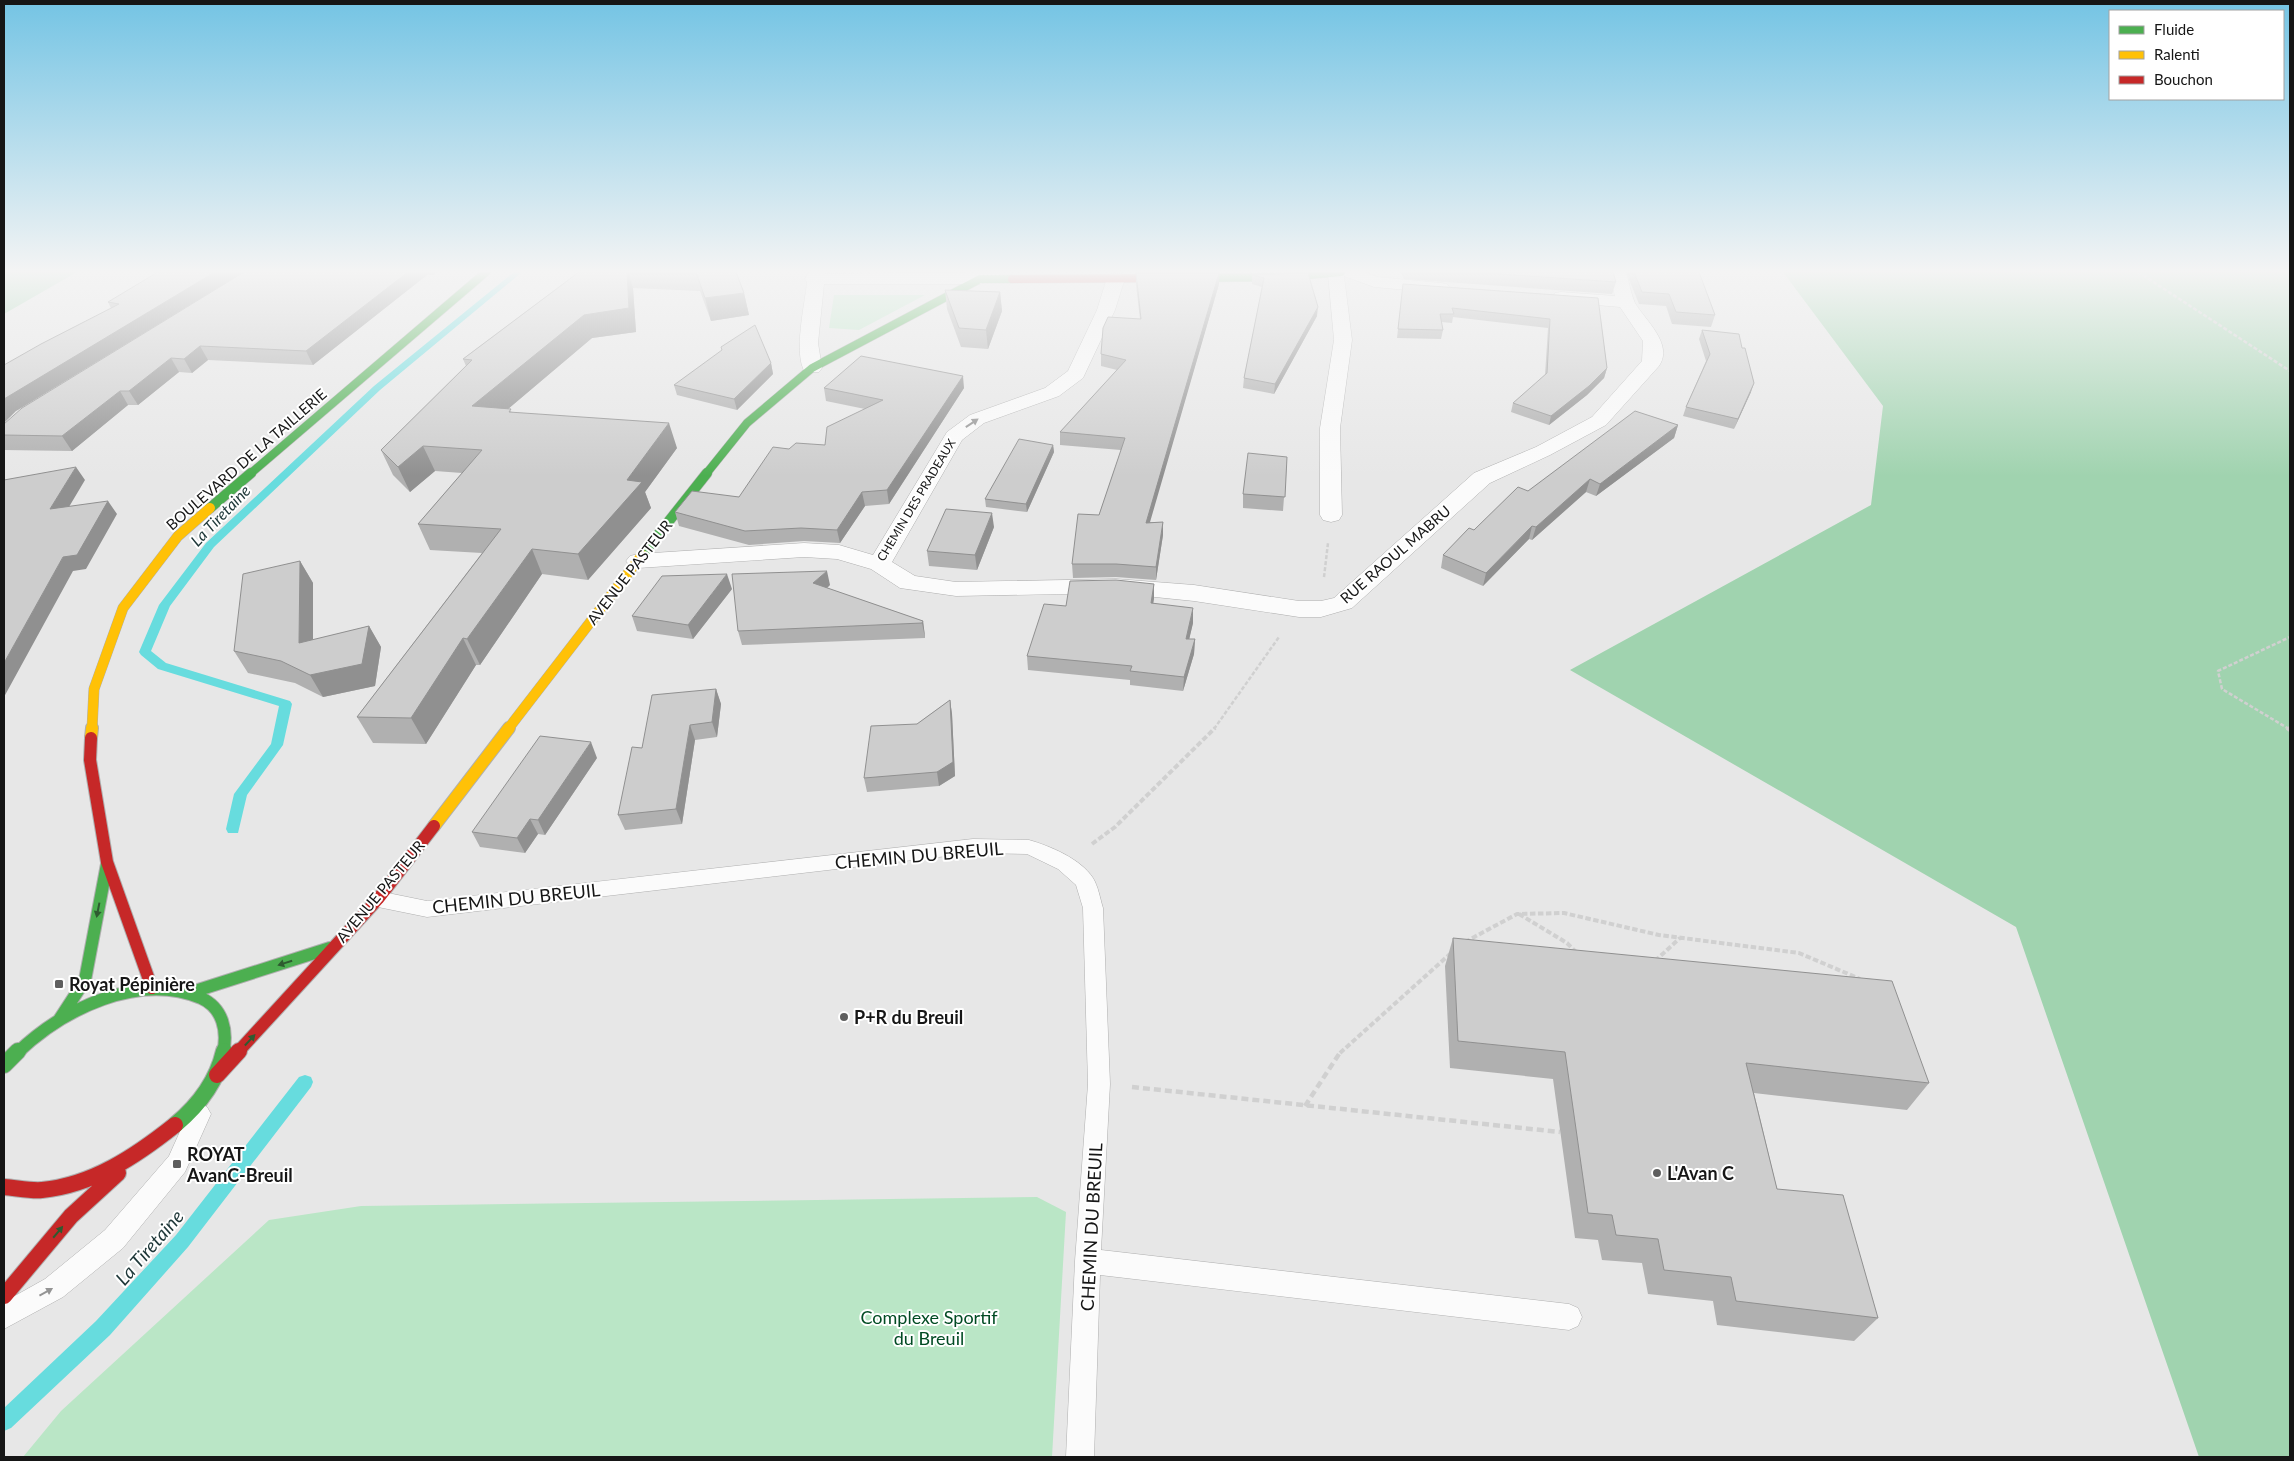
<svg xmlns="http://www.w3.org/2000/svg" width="2294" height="1461" viewBox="0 0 2294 1461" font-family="Lato,sans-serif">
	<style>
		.green { fill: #bae6c6 }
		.forest { fill: #a0d3af }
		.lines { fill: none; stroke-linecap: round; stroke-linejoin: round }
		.stream { fill: #67dcde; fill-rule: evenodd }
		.lane-casing { stroke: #afafaf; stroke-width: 1 }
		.street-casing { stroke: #afafaf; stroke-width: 1 }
		.fast-far3-casing { stroke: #afafaf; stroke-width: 9 }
		.fast-far2-casing { stroke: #afafaf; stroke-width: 11 }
		.fast-far1-casing { stroke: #afafaf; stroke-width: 14 }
		.fast-casing { stroke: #afafaf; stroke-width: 18 }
		.slow-far1-casing { stroke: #afafaf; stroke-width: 11 }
		.slow-casing { stroke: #afafaf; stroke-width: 14 }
		.jam-far2-casing { stroke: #afafaf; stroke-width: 9 }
		.jam-far1-casing { stroke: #afafaf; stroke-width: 14 }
		.jam-casing { stroke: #afafaf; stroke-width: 18 }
		.path-far2 { stroke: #d0d0d0; stroke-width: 2.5; stroke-dasharray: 4 2; stroke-linecap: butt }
		.path-far1 { stroke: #d0d0d0; stroke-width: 4; stroke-dasharray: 5.5 2.5; stroke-linecap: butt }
		.path { stroke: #d0d0d0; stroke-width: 4.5; stroke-dasharray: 7 4; stroke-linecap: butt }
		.lane { fill: #fbfbfb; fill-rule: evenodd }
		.street { fill: #fbfbfb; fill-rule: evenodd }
		.fast-far3 { stroke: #4caf50; stroke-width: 8 }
		.fast-far2 { stroke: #4caf50; stroke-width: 10 }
		.fast-far1 { stroke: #4caf50; stroke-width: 12 }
		.fast { stroke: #4caf50; stroke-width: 16 }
		.slow-far1 { stroke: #ffc107; stroke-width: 10 }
		.slow { stroke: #ffc107; stroke-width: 12 }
		.jam-far2 { stroke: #c62828; stroke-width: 8 }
		.jam-far1 { stroke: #c62828; stroke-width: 12 }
		.jam { stroke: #c62828; stroke-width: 16 }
		.wall { fill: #b0b0b0 }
		.shaded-wall { fill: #909090 }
		.building { fill: #cdcdcd; stroke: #909090 }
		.oneway { fill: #949494 }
		.oneway2 { fill: #2e5b30 }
		.poi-dot { fill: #5f5f5f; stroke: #fff; stroke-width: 2 }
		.labels { text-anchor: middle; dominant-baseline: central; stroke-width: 4; stroke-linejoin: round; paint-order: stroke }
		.far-street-label { font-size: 12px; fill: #161616; stroke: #fff }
		.street-label { font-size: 15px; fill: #161616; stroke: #fff }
		.water-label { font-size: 16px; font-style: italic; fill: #1e3738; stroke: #fff }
		.near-street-label { font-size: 18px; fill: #161616; stroke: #fff }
		.near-poi-label { font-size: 18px; font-weight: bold; fill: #161616; stroke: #fff; text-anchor: start }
		.near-park-label { font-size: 18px; fill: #014b23; stroke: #fff }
		.near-water-label { font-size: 19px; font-style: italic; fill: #1e3738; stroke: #fff }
	</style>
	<rect width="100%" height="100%" fill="#e7e7e7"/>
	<path class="green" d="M834,295H925L859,330L829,328Z
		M1037,1197L1066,1212L1052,1457H23L61,1411L269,1220L361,1206Z"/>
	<path class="forest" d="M4,272H77L4,314Z
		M1783,272H2290V1457H2199L2016,927L1570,670L1871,505L1883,406Z"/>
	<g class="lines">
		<path class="stream" d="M514,272H522L380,390L214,547L170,606L151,651L166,663L290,701L292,704L283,745L247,795L238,833H228L226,829L234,794L271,744L279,706L158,669L141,655L139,652L159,605L206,543L374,386Z
			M305,1075L311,1077L313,1082L311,1087L188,1247L110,1335L11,1428L4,1431V1408L96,1321L176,1235L299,1077Z"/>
		<g class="lane-casing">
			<path id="lane" d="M973,839L1029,840C1050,846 1081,859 1093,878C1098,886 1100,898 1103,908L1110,1084L1101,1250L1569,1304L1578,1308L1582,1317L1578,1326L1569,1330L1100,1275L1094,1457H1066L1075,1261L1088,1084L1083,908L1076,885L1058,869L1027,854L973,853L427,917L378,907L371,905L368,899L371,893L378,891L427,901Z
				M199,1103L207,1107L211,1114L185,1172L123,1248L63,1297L4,1329V1302L45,1279L105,1230L169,1156L191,1107Z"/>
		</g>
		<g class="street-casing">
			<path id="street" d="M809,272H825V274L1002,272L999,276L980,284H824L818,343L822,368L819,372H805C793,354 805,304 807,282L805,279Z
				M1328,272H1364L1377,277L1441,283L1447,284L1450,288L1447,292L1441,293L1374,287L1344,276L1352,340L1340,428L1342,515L1339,520L1331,522L1323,520L1320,515V428L1334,340Z
				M1608,272H1626C1629,282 1631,294 1635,303C1645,320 1674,344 1659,366L1606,425L1550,455L1490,483L1352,608L1321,617H1299L1194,601L1116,593L956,596L900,588L871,569L837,559L804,557L638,568L630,566L626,561L630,556L638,554L804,543L839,545L873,555L947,432L970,415L1045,388L1068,371L1097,310L1107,278L1110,274H1122L1125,278L1115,310L1083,378L1059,396L984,423L962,440L892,562L915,576L956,582L1116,579L1194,585L1299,601H1321L1334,598L1474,473L1536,447L1592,417L1642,361L1643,341L1620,307L1561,302L1555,301L1552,297L1555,293L1561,292L1615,296Z"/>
		</g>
		<g class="fast-far3-casing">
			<path id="fast-far3" d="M1184,278L1286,277L1341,272
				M250,474L486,272
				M706,474L747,423L812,368L980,279H1012"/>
		</g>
		<g class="fast-far2-casing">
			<path id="fast-far2" d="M210,508L251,473
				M642,555L707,473"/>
		</g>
		<g class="fast-far1-casing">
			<path id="fast-far1" d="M192,992L330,948
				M59,1020L85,980L107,864
				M17,1053C63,1009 138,972 201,998C223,1008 228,1031 223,1053"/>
		</g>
		<g class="fast-casing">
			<path id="fast" d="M4,1065L18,1051
				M175,1125C198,1106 217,1081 224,1051"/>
		</g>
		<g class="slow-far1-casing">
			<path id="slow-far1" d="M92,729L94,689L123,608L178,536L210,508
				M508,729L642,555"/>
		</g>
		<g class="slow-casing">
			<path id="slow" d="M91,738L92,728
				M434,826L509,728"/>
		</g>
		<g class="jam-far2-casing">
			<path id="jam-far2" d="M1012,279L1184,278"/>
		</g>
		<g class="jam-far1-casing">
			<path id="jam-far1" d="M91,738L90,760L107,862L152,988
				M237,1053L378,899L434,826"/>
		</g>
		<g class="jam-casing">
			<path id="jam" d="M217,1075L239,1051
				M4,1187C17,1188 30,1191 42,1190C93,1185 136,1156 175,1125
				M4,1296L71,1216L118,1173"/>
		</g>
		<path class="path-far2" d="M2138,272L2290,371
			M1324,577L1328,543
			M1214,729L1279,637
			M2289,729L2222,689L2218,671L2290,637"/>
		<path class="path-far1" d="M2287,728L2290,730
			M1092,844L1115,827L1215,728
			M1519,914L1567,943L1576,952
			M1465,942L1517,914L1564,913L1659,935L1799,953L1860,979
			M1655,961L1680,938
			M1340,1053L1450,954"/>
		<path class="path" d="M1132,1087L1560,1132
			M1305,1106L1341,1051"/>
		<use href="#lane" class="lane"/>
		<use href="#street" class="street"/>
		<use href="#fast-far3" class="fast-far3"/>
		<use href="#fast-far2" class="fast-far2"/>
		<use href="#fast-far1" class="fast-far1"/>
		<use href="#fast" class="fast"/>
		<use href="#slow-far1" class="slow-far1"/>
		<use href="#slow" class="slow"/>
		<use href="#jam-far2" class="jam-far2"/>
		<use href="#jam-far1" class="jam-far1"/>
		<use href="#jam" class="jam"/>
	</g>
	<path class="wall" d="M244,272H437L433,275H427L313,365L208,360L192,373L179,372L138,405H128L72,451L4,450V424Z
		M244,272L16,411L111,308L108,302Z
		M579,272H736L744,293L749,315L711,321L700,291L633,288L636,332L592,338L508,409L513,413L677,448L645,492L651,508L588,580L542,574L480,665H476L426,744L373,743L357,717L482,553L430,550L418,524L462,473L435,471L410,492L393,475L381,450L466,366L463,359Z
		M1400,272H1613L1616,282L1612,294L1404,279Z
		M1626,272H1699L1715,315L1711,327L1672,324L1666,306L1639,304Z
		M1136,273L1219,284L1149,522H1163V535L1156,580L1116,577L1073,578L1072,564L1099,515L1121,450L1060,445V432L1117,370L1101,366V354L1140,319L1136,285Z
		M1308,273L1317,316L1274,394L1243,388L1244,378L1262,287L1252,284V275Z
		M1403,284L1598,298L1607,368L1604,378L1587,395L1549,425L1511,412L1513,403L1545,375L1548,328L1453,317L1452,323L1441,322L1443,330L1441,339L1397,338Z
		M945,290L1000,292L1002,311L988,349L961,347L947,309Z
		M1702,330L1751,392L1734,429L1683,416L1686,407L1706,361L1699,339Z
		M771,363L773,374L737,410L677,395L674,385Z
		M824,388H964L889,504L865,506L840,543L804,541L749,545L679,526L675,512L739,497L825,445L865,409L826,401Z
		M1678,425L1674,438L1596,496L1586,492L1532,540L1529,539L1483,586L1441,568L1443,555L1474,530L1528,491Z
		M1053,445L1054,452L1027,512L986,507L985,499Z
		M1287,457L1283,511L1243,508V494Z
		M994,527L977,570L929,566L927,551Z
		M300,561L313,583V640L369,626L381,647L375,686L323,697L295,683L248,673L234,651Z
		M1154,584L1153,603L1193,623L1189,639H1195L1194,654L1183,691L1130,685V680L1028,670L1027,656L1066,606Z
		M830,585L827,588L923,621L925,638L742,645L738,631Z
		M732,589L693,639L637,631L632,616Z
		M716,689L721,704L717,737L695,740L682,824L625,830L618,815L642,748Z
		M950,700L952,714L955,776L939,786L867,792L864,778L917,724Z
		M597,758L545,835L538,834L525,853L480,847L472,832Z
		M1453,938L1929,1083L1907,1110L1754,1093L1777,1189L1878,1318L1854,1341L1717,1325L1713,1301L1648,1294L1642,1263L1602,1260L1598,1240L1575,1238L1553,1079L1450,1068L1445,966Z"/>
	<path class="shaded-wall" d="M215,272H244L16,411L4,423V399L6,397Z
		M408,272H425L427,275L313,365L306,351Z
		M431,272H437L433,275Z
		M627,272H628L633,288L636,332L592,338L482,431L472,406Z
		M1219,273V284L1146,536V523Z
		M1000,292L1002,311L988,349L986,330Z
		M744,293L749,315L711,321L705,298Z
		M1318,307L1317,316L1274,394L1275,384Z
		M200,346L208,360L192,373L184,359Z
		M171,358L179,372L138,405L129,391Z
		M771,363L773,374L737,410L734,399Z
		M1607,368L1604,378L1587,395L1549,425L1551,416Z
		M963,376L964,388L889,504L887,490Z
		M1754,383L1751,392L1734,429L1738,419Z
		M120,391L128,405L72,451L62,436Z
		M669,423L677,448L645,492L651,508L588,580L578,554L627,480Z
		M1678,425L1674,438L1596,496L1600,484Z
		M1053,445L1054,452L1027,512L1026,504Z
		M423,446L435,471L410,492L398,467Z
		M76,467L85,480L60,522L50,509Z
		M1590,479L1586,492L1532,540L1536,527Z
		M862,492L865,506L840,543L837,530Z
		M108,501L117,514L86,569L73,571L4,697V663L63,557Z
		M992,513L994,527L977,570L975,555Z
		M1163,522V535L1156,580V567Z
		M1532,526L1529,539L1483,586L1486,573Z
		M532,549L542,574L480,665L467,639Z
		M300,561L313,583V665L299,643Z
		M827,571L830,585L816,598L813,583Z
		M727,574L732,589L693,639L688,625Z
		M1154,584V599L1151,617V603Z
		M1193,608V623L1186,653V639Z
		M923,621L925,636V638L922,623Z
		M369,626L381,647L375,686L323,697L310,675Z
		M463,638L476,665L426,744L411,718Z
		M1195,639L1194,654L1183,691L1184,677Z
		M716,689L721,704L717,737L712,722Z
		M950,700L952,714L955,776L939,786L937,772Z
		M690,725L695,740L682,824L676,809Z
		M591,742L597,758L545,835L538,820Z
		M530,819L538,834L525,853L517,838Z"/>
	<path class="building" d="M158,272H215L4,399V365L41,344L119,304L108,302Z
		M244,272H408L306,351L200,346L184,359L171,358L129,391H120L62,436L4,435V424L22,408Z
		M579,272H627L629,308L584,315L472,406L511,409L509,412L669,423L627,480L642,482L578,554L532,549L467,639L463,638L411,718L357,717L501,529L418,524L482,450L423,446L398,467L381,450L472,360L463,359Z
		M696,272H736L744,293L705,298Z
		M1470,272H1613L1616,282Z
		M1634,272H1699L1715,315L1676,312L1669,294L1642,292Z
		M1136,273H1219L1146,523L1163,522L1156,567L1116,564H1072L1078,514L1099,515L1125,438L1060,432L1126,360L1101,354L1103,328L1108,317L1141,319Z
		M1308,273L1318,307L1275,384L1244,378L1264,278L1252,275Z
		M1403,284L1598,298L1607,368L1589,386L1551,416L1513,403L1547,373L1550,319L1452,308L1454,314H1440L1443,330L1398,329Z
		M945,290L1000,292L986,330L959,328Z
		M755,325L771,363L734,399L674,385L722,350L721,347Z
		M1702,330L1739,334L1742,348H1745L1754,383L1738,419L1686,407L1710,354Z
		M861,356L963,376L887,490L862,492L837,530L801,528L745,531L675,512L692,491L739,497L773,447L789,449L796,443L825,445L827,427L883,400L824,388Z
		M1635,411L1678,425L1600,484L1590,479L1536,527L1532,526L1486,573L1443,555L1469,528L1474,530L1518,487L1528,491Z
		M1019,439L1053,445L1026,504L985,499Z
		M1248,453L1287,457L1285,497L1243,494Z
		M76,467L50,509L108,501L77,555L63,557L4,663V480Z
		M946,509L992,513L975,555L927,551Z
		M300,561L299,643L369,626L362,664L310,675L281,661L234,651L243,574Z
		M827,571L813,583L923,621L922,623L738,631L732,574Z
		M727,574L688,625L632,616L662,576Z
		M1116,580L1154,584L1151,603L1193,608L1186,639H1195L1184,677L1130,671L1132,666L1027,656L1044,604L1066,606L1070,581Z
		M716,689L712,722L690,725L676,809L618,815L632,747L642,748L652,695Z
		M950,700L953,762L937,772L864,778L871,726L917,724Z
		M540,736L591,742L538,820L530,819L517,838L472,832Z
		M1453,938L1892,981L1929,1083L1746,1063L1777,1189L1843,1195L1878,1318L1736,1301L1731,1277L1664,1270L1658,1239L1616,1235L1612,1215L1588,1213L1565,1052L1458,1041Z"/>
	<defs><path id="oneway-solid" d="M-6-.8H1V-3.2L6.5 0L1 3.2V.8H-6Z" transform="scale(1.25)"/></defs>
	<g class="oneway">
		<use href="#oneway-solid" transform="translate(972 423) rotate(-34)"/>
		<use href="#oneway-solid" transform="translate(46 1292) rotate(-29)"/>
	</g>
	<g class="oneway2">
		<use href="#oneway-solid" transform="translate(98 910) rotate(101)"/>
		<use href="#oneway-solid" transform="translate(285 963) rotate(162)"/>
		<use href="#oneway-solid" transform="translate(250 1040) rotate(-47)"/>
		<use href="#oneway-solid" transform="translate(58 1232) rotate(-50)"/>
	</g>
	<linearGradient id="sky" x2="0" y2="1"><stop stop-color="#74c4e4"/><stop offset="0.57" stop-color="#f4f4f4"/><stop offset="1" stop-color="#f4f4f4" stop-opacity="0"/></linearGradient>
	<rect width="2294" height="476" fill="url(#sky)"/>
	<g class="poi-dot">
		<rect x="54" y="979" width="10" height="10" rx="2.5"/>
		<circle cx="844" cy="1017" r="5"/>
		<rect x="172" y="1159" width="10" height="10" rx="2.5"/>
		<circle cx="1657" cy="1173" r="5"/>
	</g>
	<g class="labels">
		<g class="far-street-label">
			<text transform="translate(916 500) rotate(-59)">CHEMIN DES PRADEAUX</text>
		</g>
		<g class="street-label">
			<text transform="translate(246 459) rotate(-41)">BOULEVARD DE LA TAILLERIE</text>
			<text transform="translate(1395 554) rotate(-41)">RUE RAOUL MABRU</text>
			<text transform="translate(629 572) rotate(-52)">AVENUE PASTEUR</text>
			<text transform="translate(380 891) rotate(-50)">AVENUE PASTEUR</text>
		</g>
		<g class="water-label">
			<text transform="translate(220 515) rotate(-46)">La Tiretaine</text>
		</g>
		<g class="near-street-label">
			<text transform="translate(919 855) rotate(-5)">CHEMIN DU BREUIL</text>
			<text transform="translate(516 898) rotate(-6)">CHEMIN DU BREUIL</text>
			<text transform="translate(1091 1227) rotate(-87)">CHEMIN DU BREUIL</text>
		</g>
		<g class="near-poi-label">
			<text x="69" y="984">Royat Pépinière</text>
			<text x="854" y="1017">P+R du Breuil</text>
			<text x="187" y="1154">ROYAT<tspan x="187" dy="21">AvanC-Breuil</tspan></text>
			<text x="1667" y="1173">L'Avan C</text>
		</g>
		<g class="near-park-label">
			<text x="929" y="1317">Complexe Sportif<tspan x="929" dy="21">du Breuil</tspan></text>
		</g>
		<g class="near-water-label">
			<text transform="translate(149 1247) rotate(-49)">La Tiretaine</text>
		</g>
	</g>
	<rect width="2294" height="1461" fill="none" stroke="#161616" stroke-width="10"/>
	<rect x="2109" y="10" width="175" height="90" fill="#ffffff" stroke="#a2a2a2"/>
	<rect x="2119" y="26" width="25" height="8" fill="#4caf50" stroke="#a2a2a2"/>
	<text x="2154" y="35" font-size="15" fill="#161616">Fluide</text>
	<rect x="2119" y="51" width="25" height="8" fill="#ffc107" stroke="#a2a2a2"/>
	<text x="2154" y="60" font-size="15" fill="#161616">Ralenti</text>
	<rect x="2119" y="76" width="25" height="8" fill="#c62828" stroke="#a2a2a2"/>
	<text x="2154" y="85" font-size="15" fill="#161616">Bouchon</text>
</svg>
